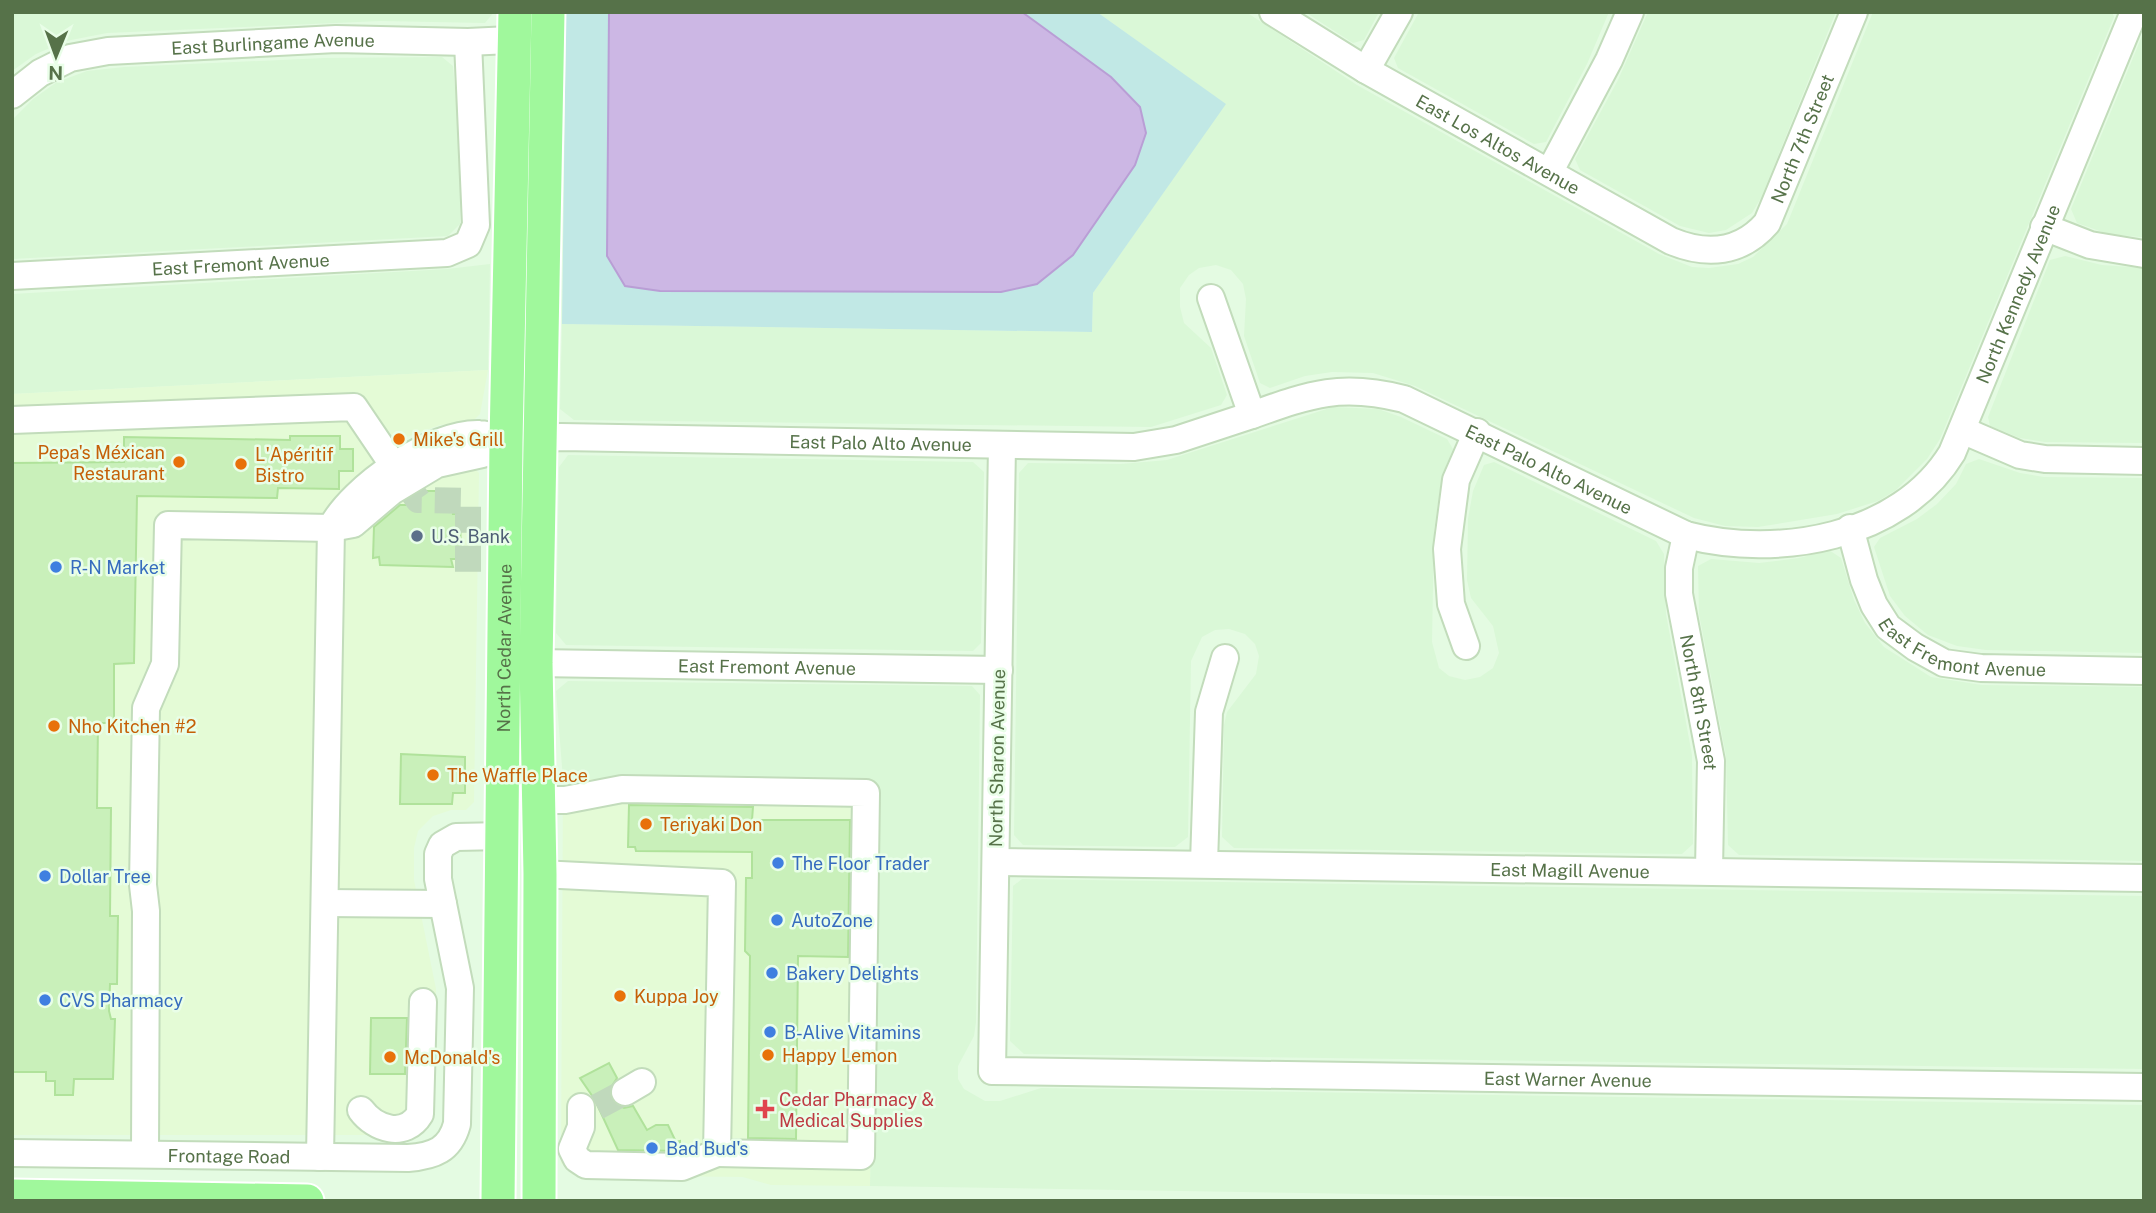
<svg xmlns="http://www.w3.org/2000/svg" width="2156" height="1213" viewBox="0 0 2156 1213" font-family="'Public Sans',sans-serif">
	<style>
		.residential { fill: #daf8d7 }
		.commercial { fill: #e4fbd6 }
		.green { fill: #c1e8e5 }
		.water { fill: #ccb7e4; stroke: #b99ed5; stroke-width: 2 }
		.building { fill: #c9f0ba; stroke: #b0e29b; stroke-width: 2 }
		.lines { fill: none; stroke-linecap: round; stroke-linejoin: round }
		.minor-tunnel { stroke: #c0d9bc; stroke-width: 26; stroke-dasharray: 26 13; stroke-linecap: butt }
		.minor-casing { stroke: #c2dcbb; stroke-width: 30 }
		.major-casing { stroke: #fff; stroke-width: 37 }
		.minor { stroke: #fff; stroke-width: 26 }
		.major { stroke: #a0f89c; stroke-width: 33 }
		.food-dot { fill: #e8710a; stroke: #e9fee8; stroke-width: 2.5 }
		.service-dot { fill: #5c6f8a; stroke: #e9fee8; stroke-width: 2.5 }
		.shop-dot { fill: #3f7fe0; stroke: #e9fee8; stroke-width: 2.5 }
		.health-dot { fill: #e0444e; stroke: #e9fee8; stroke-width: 2.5 }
		.labels { text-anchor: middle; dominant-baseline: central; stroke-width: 5; stroke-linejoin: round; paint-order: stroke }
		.street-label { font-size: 18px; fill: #567249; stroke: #e9fee8 }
		.food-label { font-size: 18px; fill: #c56008; stroke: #e9fee8; text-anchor: start }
		.service-label { font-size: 18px; fill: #4e5e75; stroke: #e9fee8; text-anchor: start }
		.shop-label { font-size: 18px; fill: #366cbe; stroke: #e9fee8; text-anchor: start }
		.health-label { font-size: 18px; fill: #be3a42; stroke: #e9fee8; text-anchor: start }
	</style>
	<rect width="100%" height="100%" fill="#e4fbe2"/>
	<path class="residential" d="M12,12H494L485,23L381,21L107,33L66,41L36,54L12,71Z
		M1097,12H1246L1357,85L1659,254L1692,267L1709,268L1738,264L1753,257L1787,224L1873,12H2112L2114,17L1940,439L1927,459L1896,490L1878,501L1837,514L1758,527L1725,526L1694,518L1415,386L1373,373L1332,372L1305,376L1270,388L1260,383L1244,336L1246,299L1243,284L1231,270L1216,265L1199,268L1189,275L1180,288V307L1184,323L1211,348L1227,395L1221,405L1151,427L574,420L560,409L562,324L1092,332L1093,293L1225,104Z
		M1305,12H1379L1364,40L1353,43Z
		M1419,12H1609L1587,64L1546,142L1534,144L1398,68L1394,58Z
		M1648,12H1836L1761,198L1752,213L1726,230L1709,233L1680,226L1580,170L1575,159L1618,80Z
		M2144,31V237H2140L2108,234L2077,223L2071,209Z
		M442,57L453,66L461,157L460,224L448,236L12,259V120L33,99L57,82L87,71L124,67L324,58Z
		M2065,256L2102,265L2144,268V443L2045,442L2020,438L1990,426L1988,417L2050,260Z
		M490,264L488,370L12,394V294L447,269Z
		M1333,407L1378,409L1401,417L1447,439L1453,449L1442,476L1434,531L1432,642L1439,668L1449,676L1465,680L1480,677L1493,668L1499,653L1493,626L1471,598L1467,580L1468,519L1473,491L1484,465L1494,462L1656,541L1664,554L1666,614L1692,755L1693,844L1682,854L1234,848L1222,837L1224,725L1227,712L1256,674L1259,656L1255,644L1245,634L1229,629L1215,630L1202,637L1191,661L1188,837L1175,847L1023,845L1014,835L1019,473L1028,463L1121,464L1167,460Z
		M568,455L973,462L984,472L981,643L973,651L566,645L556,633L559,467Z
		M1979,459L2020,473L2044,477L2144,478V653L1986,650L1957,646L1928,635L1905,616L1890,596L1874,547L1880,538L1917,519L1937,504L1956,484L1966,464Z
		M1829,550L1841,558L1854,600L1865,623L1884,647L1931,677L1982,685L2144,687V861L1739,855L1728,845L1726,756L1699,614L1698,566L1711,559L1759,563L1799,558Z
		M568,681L972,686L980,695L976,1022L974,1036L958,1066V1079L964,1089L985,1101H1000L1041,1088L2144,1105V1201H1810L870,1186L876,783L563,779L556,691Z
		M1022,879L2144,896V1069L1024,1054L1010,1041L1013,886Z"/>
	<path class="commercial" d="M488,370L480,414L472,422L440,425L404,438L427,475L471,465L479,473L474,802L466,810H451L433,816L418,831L414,848V880L436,989L434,1112L429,1127L415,1135H12V394Z
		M563,779L876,782L870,1186L771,1185L743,1177L573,1175L561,1163Z"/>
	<path class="green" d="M566,12H1097L1226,104L1093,293L1092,332L562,324Z"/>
	<path class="water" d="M609,12H1022L1111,77L1140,107L1146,133L1135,165L1073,255L1037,284L1001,292L660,291L625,286L607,256Z"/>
	<path class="building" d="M290,436H340V449H353V471H339V489L278,488L277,498L137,496L134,663L114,664V723H98L97,808H111L110,916H118L117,984H110L109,1011L111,1019H115L113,1079H74L73,1095H55V1081H46V1072H12V463L124,462V437L290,440Z
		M423,491H444V506H454L453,514H460L461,559H451L453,567L380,565L379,557L373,558L374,527L400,505H419V493Z
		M401,754L465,757V793H453L452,804H400Z
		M629,805L753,807L752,820H850L848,957L798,956L796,1139L748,1138L750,956L745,951L746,878H752V852L636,851L635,847H628Z
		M371,1018H407L405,1074H370Z
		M609,1063L617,1078L609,1091L612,1101L624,1108L633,1106L647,1130L656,1125H668L676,1142L680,1141V1151L618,1150L595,1100L580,1078Z"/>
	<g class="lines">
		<path class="minor-tunnel" d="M405,482L418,500L468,501V579
			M597,1107L625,1092"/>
		<g class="minor-casing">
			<g id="minor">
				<path id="s1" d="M1273,12L1366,70L1671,241C1707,256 1741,253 1767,223L1854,12"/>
				<path d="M1366,70L1399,12"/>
				<path id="s2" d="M12,95L40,73L70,58L108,51L336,39L468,42L534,39"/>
				<path d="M1550,171L1609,60L1630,12"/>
				<path d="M2044,227L2090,245L2144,254"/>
				<path id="s3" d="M12,276L447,253L468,244L476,225L468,42"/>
				<path id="s4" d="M1211,298L1252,415C1311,394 1341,383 1404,399L1686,535C1778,559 1900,538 1952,453L2134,12"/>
				<path d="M12,420L354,407L404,481"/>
				<path d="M1962,430L2020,455L2045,459L2144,461"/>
				<path id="s5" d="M1002,445L992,1071L2144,1087"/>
				<path id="s6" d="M1850,528L1864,580L1874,605L1888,627L1915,647L1944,663L1981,668L2144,671"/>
				<path id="s7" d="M1686,535L1679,568V594L1711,761L1709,870"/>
				<path d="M1466,646L1451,604L1447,549L1456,480L1477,432"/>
				<path id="s8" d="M536,663L999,670"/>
				<path d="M539,800H565L622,789L866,793L861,1156L717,1153L722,883L540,874"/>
				<path id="s9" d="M996,862L2144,878"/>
				<path d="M1204,863L1209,712L1225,658"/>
				<path d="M325,903L443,904"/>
				<path d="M625,1092L642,1082"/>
				<path d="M581,1107V1127L572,1149L577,1159L586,1165L682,1167L717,1153"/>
				<path d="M361,1110C375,1129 405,1139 420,1114L423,1002"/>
				<path id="s10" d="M12,1153L408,1158C434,1156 450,1150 457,1124L460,988L438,879V854L442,845L456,837L503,836"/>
				<path id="s11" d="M145,1154L146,911L143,885L146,708L165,664L168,525L331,528L353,524L392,491L437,464L482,454L506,442L561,437L1134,447L1176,440L1252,415"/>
				<path d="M320,1157L331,528C352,487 432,432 480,434C488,434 498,439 506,442"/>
			</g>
		</g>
		<g class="major-casing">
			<g id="major">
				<path d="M12,1196L307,1201"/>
				<path id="s12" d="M498,1201L506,442L515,12"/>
				<path d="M539,1201L540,874L536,663L548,12"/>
			</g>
		</g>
		<use href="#minor" class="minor"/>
		<use href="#major" class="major"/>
	</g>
	<g class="food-dot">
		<circle cx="399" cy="439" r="7"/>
		<circle cx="179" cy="462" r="7"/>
		<circle cx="241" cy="464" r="7"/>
		<circle cx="54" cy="726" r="7"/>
		<circle cx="433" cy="775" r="7"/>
		<circle cx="646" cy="824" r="7"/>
		<circle cx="620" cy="996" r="7"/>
		<circle cx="768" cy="1055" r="7"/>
		<circle cx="390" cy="1057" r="7"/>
	</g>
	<circle class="service-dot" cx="417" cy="536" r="7"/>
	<g class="shop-dot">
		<circle cx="56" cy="567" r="7"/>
		<circle cx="778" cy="863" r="7"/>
		<circle cx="45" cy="876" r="7"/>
		<circle cx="777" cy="920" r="7"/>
		<circle cx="772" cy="973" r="7"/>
		<circle cx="45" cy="1000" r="7"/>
		<circle cx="770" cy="1032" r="7"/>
		<circle cx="652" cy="1148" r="7"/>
	</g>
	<path class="health-dot" d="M761.5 1098.5h7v7h7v7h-7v7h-7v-7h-7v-7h7z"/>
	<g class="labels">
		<g class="street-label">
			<text stroke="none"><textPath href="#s2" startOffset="273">East Burlingame Avenue</textPath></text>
			<text stroke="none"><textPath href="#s1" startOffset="656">North 7th Street</textPath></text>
			<text stroke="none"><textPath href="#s1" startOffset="261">East Los Altos Avenue</textPath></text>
			<text stroke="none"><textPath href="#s3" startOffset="229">East Fremont Avenue</textPath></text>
			<text stroke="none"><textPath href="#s4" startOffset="1062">North Kennedy Avenue</textPath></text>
			<text stroke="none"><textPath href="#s11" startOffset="1370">East Palo Alto Avenue</textPath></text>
			<text stroke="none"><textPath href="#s4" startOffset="441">East Palo Alto Avenue</textPath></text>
			<text stroke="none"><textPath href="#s6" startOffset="187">East Fremont Avenue</textPath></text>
			<text stroke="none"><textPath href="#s12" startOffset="553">North Cedar Avenue</textPath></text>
			<text stroke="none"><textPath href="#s8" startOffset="231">East Fremont Avenue</textPath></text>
			<text stroke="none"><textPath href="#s7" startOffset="170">North 8th Street</textPath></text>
			<text transform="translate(997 758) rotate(-89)">North Sharon Avenue</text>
			<text stroke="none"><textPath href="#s9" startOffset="574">East Magill Avenue</textPath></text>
			<text stroke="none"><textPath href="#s5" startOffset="1202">East Warner Avenue</textPath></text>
			<text stroke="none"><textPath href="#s10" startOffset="217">Frontage Road</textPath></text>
		</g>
		<g class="food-label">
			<text x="413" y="439">Mike's Grill</text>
			<text x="165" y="452" text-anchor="end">Pepa's Méxican<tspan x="165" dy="21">Restaurant</tspan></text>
			<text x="255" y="454">L'Apéritif<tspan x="255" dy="21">Bistro</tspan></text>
			<text x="68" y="726">Nho Kitchen #2</text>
			<text x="447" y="775">The Waffle Place</text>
			<text x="660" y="824">Teriyaki Don</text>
			<text x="634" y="996">Kuppa Joy</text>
			<text x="782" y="1055">Happy Lemon</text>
			<text x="404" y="1057">McDonald's</text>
		</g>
		<g class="service-label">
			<text x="431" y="536">U.S. Bank</text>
		</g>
		<g class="shop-label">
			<text x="70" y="567">R-N Market</text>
			<text x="792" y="863">The Floor Trader</text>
			<text x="59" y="876">Dollar Tree</text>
			<text x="791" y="920">AutoZone</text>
			<text x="786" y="973">Bakery Delights</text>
			<text x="59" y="1000">CVS Pharmacy</text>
			<text x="784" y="1032">B-Alive Vitamins</text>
			<text x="666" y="1148">Bad Bud's</text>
		</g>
		<g class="health-label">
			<text x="779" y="1099">Cedar Pharmacy &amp;<tspan x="779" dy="21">Medical Supplies</tspan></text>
		</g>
	</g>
	<rect width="2156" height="1213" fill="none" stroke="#567249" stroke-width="28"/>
	<g transform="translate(56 56) rotate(181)" stroke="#e9fee8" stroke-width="5" paint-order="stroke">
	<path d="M0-5L12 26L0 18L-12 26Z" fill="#567249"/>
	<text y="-10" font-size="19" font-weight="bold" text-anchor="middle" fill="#567249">N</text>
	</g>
</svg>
